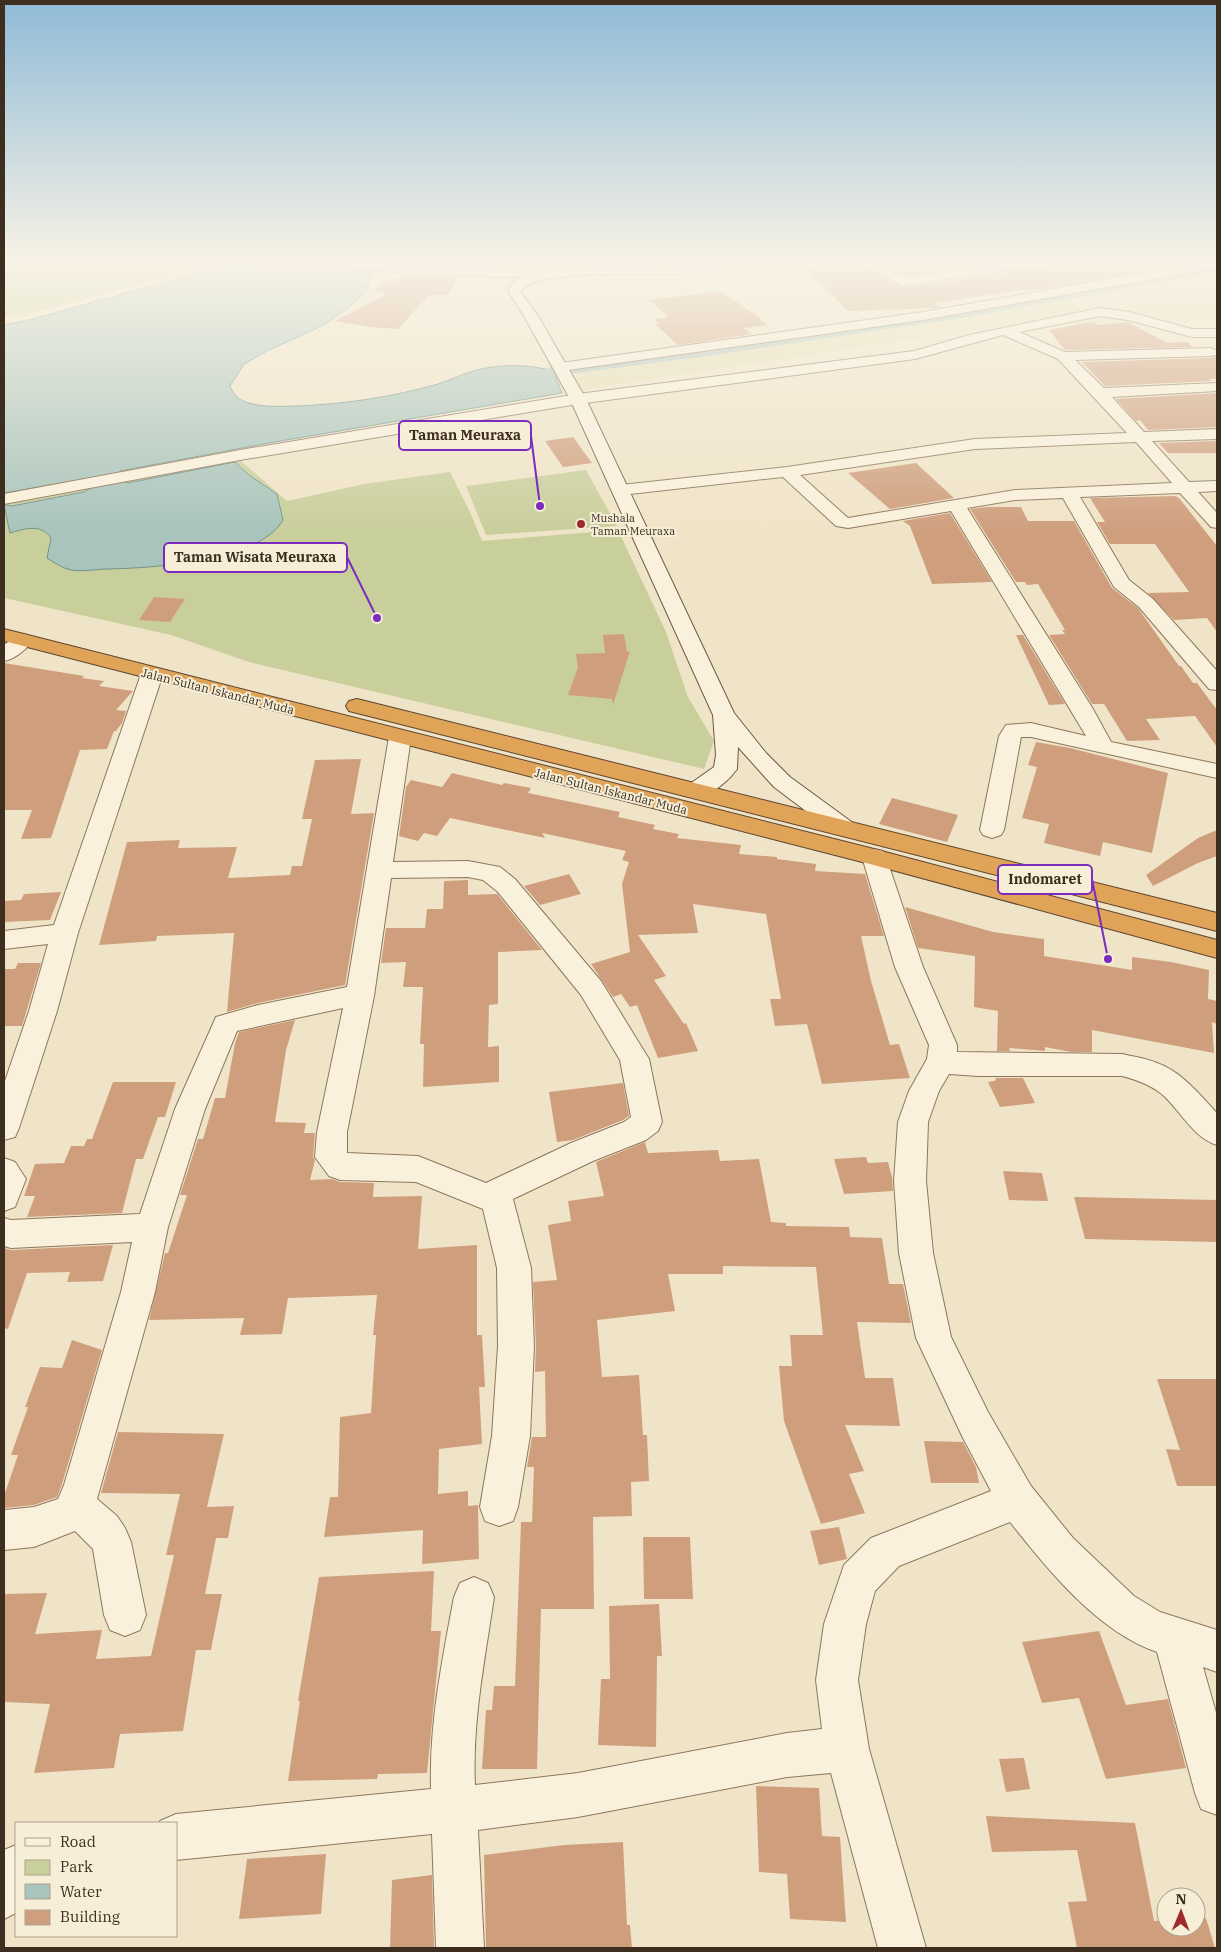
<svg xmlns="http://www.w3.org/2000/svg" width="1221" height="1952" viewBox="0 0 1221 1952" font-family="'IBM Plex Serif',serif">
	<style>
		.farmland { fill: #e6deb5 }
		.green { fill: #c9cf9b }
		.water { fill: #a9c4bc; stroke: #6f938a }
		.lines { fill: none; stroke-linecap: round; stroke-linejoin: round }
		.canal { fill: #a9c4bc; fill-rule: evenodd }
		.building { fill: #cf9f7d }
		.street-casing { stroke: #8d765c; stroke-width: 2 }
		.secondary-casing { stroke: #6f573f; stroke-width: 2 }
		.highway-casing { stroke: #5b4430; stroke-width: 2 }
		.street { fill: #faf1dc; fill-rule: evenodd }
		.secondary { fill: #faf1dc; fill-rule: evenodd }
		.highway { fill: #e0a458; fill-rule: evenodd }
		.poi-dot { fill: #9e2a2b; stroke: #f7eed8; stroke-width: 2 }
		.labels { text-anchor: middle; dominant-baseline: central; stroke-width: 4; stroke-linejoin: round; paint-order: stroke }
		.far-poi-label { font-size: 11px; fill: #3d2e20; stroke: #f7eed8; text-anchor: start }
		.street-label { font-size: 12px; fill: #3d2e20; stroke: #f7eed8 }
		.leader { fill: none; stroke: #7b2cbf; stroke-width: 2 }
		.callout-dot { fill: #7b2cbf; stroke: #f7eed8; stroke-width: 2 }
		.callout { fill: #f7eed8; stroke: #7b2cbf; stroke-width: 2 }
		.callout-label { font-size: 14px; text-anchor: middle; font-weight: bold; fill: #3d2e20 }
	</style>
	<rect width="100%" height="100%" fill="#f0e4c8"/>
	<path class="farmland" d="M1217,268V320L991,327L562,393L553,371L967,313Z"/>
	<path class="green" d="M4,260H211L179,274L28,314L4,317Z
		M240,460L287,501L364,484L450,472L470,512L482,541L618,530L666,632L688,697L714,741L704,769L249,662L171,635L4,598V501Z
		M586,470L617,526L486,535L466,486Z"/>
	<path class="water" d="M229,260H374L372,274L366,291L348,308L326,324L267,351L244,364L230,386C233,394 240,401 249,403C265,408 282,406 298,406C346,404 392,397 438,384C451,380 464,373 477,370C501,364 529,364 553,371L562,393L269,443L120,471L118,475L121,480L128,483L235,462L249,475L277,494L283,520C260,561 153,568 109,569C97,569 83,572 71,570C62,568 55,563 47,558L51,538C41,523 24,529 10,533L4,505L12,506L84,492L94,486L84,479L4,493V325L33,319L187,276Z"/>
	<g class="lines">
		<path class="canal" d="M1217,264V272L968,317L700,357L553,376L548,374L545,371L548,368L553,366L700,349L968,309Z"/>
	</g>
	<path class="building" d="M439,260H467L464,265L430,264Z
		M811,260H854L903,288L1049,266L1057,260H1151L1152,270L1043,289L1022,290L933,303L941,307L935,308L848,311L804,267L819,266Z
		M874,260H1017L905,276Z
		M407,274L458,277L448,295H429L398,329L370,327L335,321L387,294L372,290Z
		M720,291L762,319H759L767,325L743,328L752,334L678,345L655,324L659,323L654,319L669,317L649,300Z
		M1092,322L1099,325L1128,322L1167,343L1187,342L1193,347L1065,350L1049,330Z
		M1217,356V379H1209L1211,381L1105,386L1082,362L1211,358Z
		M1217,393V427L1148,430L1140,420L1136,421L1116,399Z
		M573,437L592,463L563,467L545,441Z
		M1217,441V453H1168L1159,443Z
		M916,463L954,498L890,509L848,473Z
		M1175,496L1179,498L1217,546V632L1207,618L1174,620L1148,593L1189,592L1155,544H1110L1097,522H1105L1090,498Z
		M987,507H1021L1028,521H1074L1112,588L1138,608L1179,666H1181L1193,683H1197L1217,710V747L1195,716L1146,719L1160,740L1127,741L1104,704H1092L1049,635L1065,634L1062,630H1065L1038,584L1027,585L1025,582H1016L970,509Z
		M950,513L992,582L932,584L910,526L903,521Z
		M154,597L185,599L170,622L139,620Z
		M624,634L627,652L630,651L613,705L612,699L568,695L578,667L576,654L605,653L603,635Z
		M1016,635H1023L1065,704L1049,705Z
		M4,663L84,676L82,678L104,681L99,686L133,691L116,710L126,711L122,723L116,731H114L107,749L80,750L51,838L21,839L32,810H4Z
		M1036,742L1070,748L1168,773L1152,853L1103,842L1100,856L1044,843L1049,824L1022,818L1037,767L1028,765Z
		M361,759L351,814L374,813L345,985L258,1003L227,1012L234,933L157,936L156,941L99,945L127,842L180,840L178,848L237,847L228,878L290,875L292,866H302L312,819H302L315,760Z
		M452,773L502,785L504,783L531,788L528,793L620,812L618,817L655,825L653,829L679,834L677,838L741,845L739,854L777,857V859L816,864L815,871L865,874L884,936H861L871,981L890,1045L899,1044L910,1078L822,1084L807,1024L775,1026L770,999H781L766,914L693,904L698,933L638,935L666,976L654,980L684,1024L686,1023L698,1051L658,1058L637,1005L630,1007L621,994L613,997L591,964L630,952L622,884L629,862L622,860L626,851L542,833L545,838L450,818L437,836L424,833L418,841L399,836L406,787L411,780L442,787Z
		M892,798L958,815L947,842L879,824Z
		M1217,830V856L1198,863L1153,886L1146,875L1198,838Z
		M569,874L581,894L540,905L524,886Z
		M468,880V895L497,894L542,950L498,952V1004L489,1005L488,1047L499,1046V1082L423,1087L424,1044H420L423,987H403L406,962L381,963L386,928H425L427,909H443L444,881Z
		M61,892L50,920L4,922V901L21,900L24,894Z
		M905,907L993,932L1044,939V956L1132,970V957L1171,962L1209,970L1208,999L1217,1001V1024L1212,1022L1214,1053L1092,1030V1052H1071L1045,1047V1051L1009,1048L1010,1051H997L998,1011L974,1007L975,956L918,948Z
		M18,963H41L22,1026H4V969H15Z
		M295,1020L286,1050L275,1122L306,1123L304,1133H315L313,1157L315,1160L310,1180L332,1179L340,1182L374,1183L373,1197L422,1196L418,1249L477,1245V1335H482L485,1387H479L482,1444L439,1449L438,1494L468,1491V1506L478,1505L479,1559L422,1564L423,1530L324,1537L330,1497H338L340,1417L371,1413L376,1335H373L377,1295L288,1298L282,1334L240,1335L244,1318L149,1320L165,1253H168L187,1195H180L198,1139H203L215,1098H225L235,1043L239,1032Z
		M996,1078H1023L1035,1103L1000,1107L988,1082L995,1081Z
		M113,1082H176L165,1117H158L143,1159H136L122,1213L27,1217L35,1196H24L35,1164L64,1163L71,1146H84L87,1139H92Z
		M623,1083L629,1116L623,1120L573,1140L557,1142L549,1092Z
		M645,1142L648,1153L718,1150L720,1161L759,1159L771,1222L786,1223V1226L849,1227L850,1237L882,1238L889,1284H903L911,1323L857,1322L865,1378H893L900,1426L845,1425L864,1471L849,1474L865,1513L821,1524L784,1421L779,1366H792L790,1335H823L816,1267L723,1266V1274H668L675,1311L597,1320L602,1377L639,1375L643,1435H647L649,1481L631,1482L632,1516L593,1517L594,1609H541L537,1769H482L486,1710H492L494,1686H515L521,1522H532L534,1467H527L532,1437H546L545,1371L535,1372L536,1346L533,1282L557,1280L548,1225L571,1221L568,1201L604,1196L596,1162Z
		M866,1157L868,1163L888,1162L892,1177L893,1191L844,1194L834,1159Z
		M1003,1171L1042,1173L1048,1201L1009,1200Z
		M1074,1197L1217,1200V1242L1085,1239Z
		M113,1245L103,1281L67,1282L70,1272L27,1273L8,1329L4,1328V1248L11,1250Z
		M72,1340L102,1350L62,1484L57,1497L34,1505L4,1508V1496L18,1455H11L28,1407H25L40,1367L62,1368Z
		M1157,1379H1217V1486H1177L1166,1449L1180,1450Z
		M118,1432L224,1434L207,1507L234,1506L228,1538H216L205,1594H222L211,1650H196L183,1731L120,1734L114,1768L34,1773L50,1704L4,1702V1594L47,1593L35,1634L102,1630L96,1659L151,1656L174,1555H166L180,1494L101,1493Z
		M924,1441L963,1442L976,1467L979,1483H931Z
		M839,1527L847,1559L819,1565L810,1531Z
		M643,1537H690L693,1599H644Z
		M434,1571L431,1631H441L427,1773L378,1774L377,1779L288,1781L300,1701H298L319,1577Z
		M659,1604L662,1656H657L656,1747L598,1745L601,1679H610L609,1606Z
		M1099,1631L1126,1705L1168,1699L1186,1768L1106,1779L1079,1698L1042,1703L1022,1642Z
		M1024,1758L1030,1789L1006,1792L999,1759Z
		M756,1786L819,1788L822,1836L840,1837L846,1922L790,1919L787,1874L759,1872Z
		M986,1816L1135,1823L1154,1921L1166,1920V1927H1196V1919L1206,1918L1215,1948H1077L1068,1902L1087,1901L1077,1850L992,1852Z
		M623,1842L627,1925H630L632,1948H486L484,1855L564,1845Z
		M326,1854L321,1914L239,1919L247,1859Z
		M432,1875L434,1948H390L392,1880Z"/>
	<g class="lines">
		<g class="street-casing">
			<path id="street" d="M353,260H366L364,263L502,269L560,268L566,272L560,276L502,277L358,270L354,269L350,264Z
				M597,260H609L614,272L612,275H604Z
				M856,260H871L905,278L1027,260H1055L1049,264L903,286Z
				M1217,260V268L923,320L561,371L556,370L554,367L556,364L561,363L923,312Z
				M1100,308L1129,312L1192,329H1217V337H1192L1128,320L1100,316L1019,332L1065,352L1211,348L1217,351L1216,355L1211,356L1075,360L1104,388L1217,383V391L1112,397L1144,432L1217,429V439L1152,441L1189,482L1217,481V491L1198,492L1217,513V528L1211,527L1180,493L1080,497L1129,580L1153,599L1217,671V690L1209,689L1139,607L1114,587L1063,498L1015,500L967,508L1093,709L1111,742L1217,764V778L1031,737H1021L1004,830L1001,835L992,838L983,835L980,830L999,736L1006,725L1031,723L1086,736L951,511L848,528L836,526L783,477L621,495L615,494L612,490L615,486L621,485L787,467L975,439L1127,433L1058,359L1003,335L915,359L578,404L240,460L4,504V494L240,450L578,394L914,351L969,335ZM1136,442L1172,483L1015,490L848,518L800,475L975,449Z
				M23,634L30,636L33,640C27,649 15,659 4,661V645L16,636Z
				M152,668L159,670L163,674L78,933L57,1011L19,1128L15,1137L4,1140V1084L29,1011L48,944L4,949V931L54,925L141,674L145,670Z
				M400,730L408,732L411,737L393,862L468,861L500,867L515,879L601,981L644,1051L649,1059L662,1122L658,1131L646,1140L593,1161L513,1199L531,1268L534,1346L530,1436L518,1507L513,1521L499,1526L485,1521L480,1507L492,1436L498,1346L497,1268L483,1209L416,1182L340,1180L329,1176L315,1157L317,1132L343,1008L237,1031L205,1109L168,1227L155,1292L97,1499L117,1516L125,1528L131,1542L146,1615L140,1630L125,1636L110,1630L104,1615L93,1549L75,1531L34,1547L4,1550V1510L34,1507L58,1499L64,1485L121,1292L132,1242L11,1248L4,1246V1218L11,1220L140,1214L175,1109L216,1017L258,1005L347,987L389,737L392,732ZM468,877L483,880L497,891L581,995L620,1060L631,1117L624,1122L571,1143L486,1183L418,1156L347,1153V1132L374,996L391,878Z
				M874,849L883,851L886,857L923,967L957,1045V1052L1122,1054C1134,1057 1146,1058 1157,1063C1182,1072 1199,1094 1217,1113V1145C1194,1138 1181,1112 1164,1096C1152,1085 1137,1080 1122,1076H978L949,1074L939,1091L928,1122L926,1181L933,1253L951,1337L988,1412L1031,1486L1073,1538L1134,1596L1160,1612L1217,1630V1672L1203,1667L1217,1716V1815L1201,1809L1195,1793L1157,1652C1098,1632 1048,1570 1010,1522L899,1566L875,1591L866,1624L858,1680L869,1749L926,1948H878L831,1773L787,1777L578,1817L478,1830L484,1948H436L432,1834L176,1860V1823H159L160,1821L176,1814L431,1789C429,1724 442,1661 454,1597L460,1583L474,1577L488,1583L494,1597C485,1659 472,1722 475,1785L578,1773L787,1733L822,1729L816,1680L824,1624L844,1565L871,1538L991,1491L962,1436L916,1338L899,1253L894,1181L898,1122L909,1091L927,1059L929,1045L895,967L862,857L865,851Z
				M4,1158L15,1162L26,1179L15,1207L4,1211Z
				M16,1845V1913L4,1919V1850Z"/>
		</g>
		<g class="secondary-casing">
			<path id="secondary" d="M731,260H762L756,264C733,267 711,271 688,273C656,276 538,267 520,291L538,316L586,399L734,713L766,753L790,777L853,823L856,828L853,833L844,836L835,833L774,787L738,747L737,769C726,784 705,801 687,796L683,791L687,786L714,767L716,755L713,715L570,399L524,316L508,291L514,281L524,276L560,268L687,265Z"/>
		</g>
		<g class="highway-casing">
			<path id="highway" d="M4,629L874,849L1217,940V958L870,864L4,641Z
				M357,699L1217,913V931L349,711L346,706L349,701Z"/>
		</g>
		<use href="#street" class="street"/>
		<use href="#secondary" class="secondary"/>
		<use href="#highway" class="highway"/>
	</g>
	<linearGradient id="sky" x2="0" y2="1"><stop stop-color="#8fbad6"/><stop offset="0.49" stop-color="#f8f3e6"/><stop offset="1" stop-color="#f8f3e6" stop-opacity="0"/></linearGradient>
	<rect width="1221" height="533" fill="url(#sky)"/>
	<circle class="poi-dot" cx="581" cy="524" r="5"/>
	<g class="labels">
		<g class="far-poi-label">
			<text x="591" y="518">Mushala<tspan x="591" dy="13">Taman Meuraxa</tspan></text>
		</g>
		<g class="street-label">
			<text transform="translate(218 691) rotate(14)">Jalan Sultan Iskandar Muda</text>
			<text transform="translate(611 791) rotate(14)">Jalan Sultan Iskandar Muda</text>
		</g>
	</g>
	<path class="leader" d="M540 506L531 436M377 618L347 557M1108 959L1092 879"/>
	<g class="callout-dot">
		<circle cx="540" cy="506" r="5"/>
		<circle cx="377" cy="618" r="5"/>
		<circle cx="1108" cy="959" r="5"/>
	</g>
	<g class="callout">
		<rect x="399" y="421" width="132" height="29" rx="5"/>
		<rect x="164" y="543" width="183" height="29" rx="5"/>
		<rect x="998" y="865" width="94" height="29" rx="5"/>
	</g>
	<g class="callout-label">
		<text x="465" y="440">Taman Meuraxa</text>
		<text x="255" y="562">Taman Wisata Meuraxa</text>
		<text x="1045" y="884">Indomaret</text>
	</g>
	<rect width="1221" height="1952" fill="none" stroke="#3d2e20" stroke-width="10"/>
	<rect x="15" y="1822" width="162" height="115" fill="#f7eed8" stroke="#ada18e"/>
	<rect x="25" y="1838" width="25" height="8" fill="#faf1dc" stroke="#ada18e"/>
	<text x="60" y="1847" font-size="15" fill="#3d2e20">Road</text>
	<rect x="25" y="1860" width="25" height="15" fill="#c9cf9b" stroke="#ada18e"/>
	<text x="60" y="1872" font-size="15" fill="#3d2e20">Park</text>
	<rect x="25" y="1884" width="25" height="15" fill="#a9c4bc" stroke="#ada18e"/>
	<text x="60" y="1897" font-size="15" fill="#3d2e20">Water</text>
	<rect x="25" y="1910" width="25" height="15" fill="#cf9f7d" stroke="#ada18e"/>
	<text x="60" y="1922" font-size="15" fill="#3d2e20">Building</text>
	<g transform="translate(1181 1912) rotate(1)"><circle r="24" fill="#f7eed8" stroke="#ada18e"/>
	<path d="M0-4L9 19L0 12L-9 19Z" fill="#9e2a2b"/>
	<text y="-8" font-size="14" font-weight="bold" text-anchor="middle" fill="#3d2e20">N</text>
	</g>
</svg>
